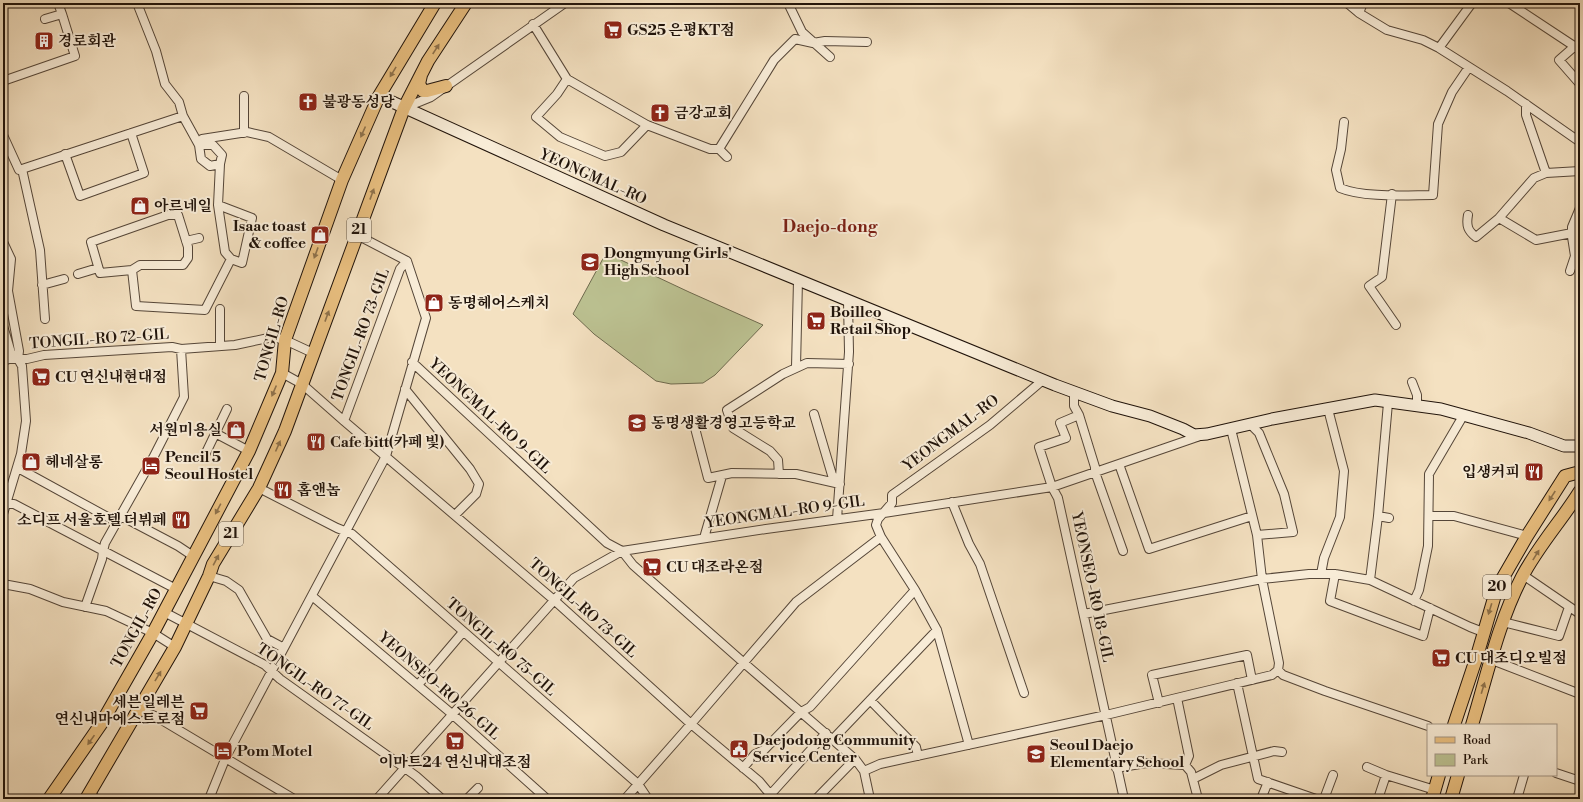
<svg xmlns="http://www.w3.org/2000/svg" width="1583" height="802" viewBox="0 0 1583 802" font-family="'Libre Bodoni','Noto Serif KR',serif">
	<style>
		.green { fill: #bcc292; stroke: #6e6a4e }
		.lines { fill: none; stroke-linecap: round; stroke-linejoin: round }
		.street-casing { stroke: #554638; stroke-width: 10 }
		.secondary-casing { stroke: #20130a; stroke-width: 13 }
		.primary-casing { stroke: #20130a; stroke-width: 14 }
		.street { stroke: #f8ecd7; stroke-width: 8 }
		.secondary { stroke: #f8ecd7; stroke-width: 11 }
		.primary { stroke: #eac080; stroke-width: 12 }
		.oneway { fill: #8f724b }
		.labels { text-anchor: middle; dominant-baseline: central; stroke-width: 4; stroke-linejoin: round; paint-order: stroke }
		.shield { fill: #f8ecd7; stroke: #615448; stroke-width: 1 }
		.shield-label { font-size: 14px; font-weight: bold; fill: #20130a }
		.poi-label { font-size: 15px; font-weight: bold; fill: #20130a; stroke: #f8ecd7; text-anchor: start }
		.street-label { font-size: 15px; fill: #20130a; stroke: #f8ecd7 }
		.quarter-label { font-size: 17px; font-weight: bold; fill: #7a1f14; stroke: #f8ecd7 }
	</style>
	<rect width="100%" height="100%" fill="#f4e1c1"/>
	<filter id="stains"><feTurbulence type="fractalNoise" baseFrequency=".005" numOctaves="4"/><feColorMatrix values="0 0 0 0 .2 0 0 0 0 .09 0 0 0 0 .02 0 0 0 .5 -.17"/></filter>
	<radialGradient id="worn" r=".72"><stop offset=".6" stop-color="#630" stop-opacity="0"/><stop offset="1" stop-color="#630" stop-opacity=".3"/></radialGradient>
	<path class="green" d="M606,253L689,292L763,325L715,375L703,383L671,384L656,381L594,334L573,314Z"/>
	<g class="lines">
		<g class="street-casing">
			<path id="street" d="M137,3L156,51L165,84L179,102L183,116L199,145L201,159L210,166L220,164L222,155L213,145H199
				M788,3L802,32L830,57
				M1347,3L1359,13L1387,30L1423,40L1439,48L1507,91L1580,142
				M1509,3L1580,50
				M1359,13L1363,3
				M45,19L62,14L58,3
				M533,24L567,79L647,125L710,149H719
				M1575,46L1559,60L1580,84
				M1439,48L1472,3
				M567,79L557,94L536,117L560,137L605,156L621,152L647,125
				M3,81L75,56L62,14
				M1526,104V115L1546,173
				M404,108L431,97L565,3
				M1344,122L1341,149L1336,170L1340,188C1364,198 1407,195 1433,195L1438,124L1452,92L1469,67
				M244,133V96
				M3,135L19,170L183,116
				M199,145L202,139L247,132L269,137L342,180
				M65,154L80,196L144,173L131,133
				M727,157L719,149L774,60L795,39L813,43L825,41L867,42
				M22,169L40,250L45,319
				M1392,194L1382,277L1369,286L1396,325
				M218,205L225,252L231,259L242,263L252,218L218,205L220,164
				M1468,215C1466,226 1468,231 1476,237L1499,218L1534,178L1546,173L1580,171
				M1499,218L1536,240L1572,233
				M186,241L199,238
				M3,242L11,259L8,291L19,351L18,359L22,366L26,421L21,454L3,514
				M132,270L100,273L91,242L168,215H178L188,247V258L183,265H140L132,270L136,306L205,310L231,259
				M1570,271L1575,256L1572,237V227L1580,208
				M78,274L98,268
				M42,285L64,279
				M3,326L11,353L18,359
				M220,346V309
				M3,361L9,359H27L44,355L172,347L181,349L235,345L273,337L285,340L313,353
				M412,362L607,543L622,551L633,565L744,663L855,759L864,771L870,799
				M796,367L798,280
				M282,373L302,384L344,421L554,600L691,724L759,781L774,799
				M1412,382L1417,395V406
				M405,389L470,469L479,484L476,494L455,515
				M1074,392V406L1079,415L1095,467V472L1123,551
				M1388,403L1378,516L1389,518
				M1079,415L1060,423L1066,438L1039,447L1052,487L1058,498L1124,799
				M344,421L400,269L407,261
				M1250,424L1259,433L1284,494L1293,532L1257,535
				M695,428L708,478L732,473L796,474L840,484L832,475L814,414
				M215,433L249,451
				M203,459L227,409
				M1119,464L1149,549L1252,516
				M18,468L113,520L121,516
				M779,474L778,460L770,451L733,428L727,410L783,374L807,363L849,364
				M259,488L337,528L352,534L638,784L648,799
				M952,502L969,544L980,564L1024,693
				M7,504H14L176,589
				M121,516L178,546L193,556
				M1429,516H1454L1527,536
				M837,519L849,352L848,301
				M881,537L915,590L937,630L969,745
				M704,538L722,476
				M1321,574L1324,558L1340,517L1344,471L1328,409
				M1335,574L1330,601L1423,636L1430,608
				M1523,575L1580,614
				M209,576L226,581L239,590L267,639L284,648
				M1370,580L1378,516
				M3,584L30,589L63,602L106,611L153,633L175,647
				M312,596L452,714L547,799
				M1414,601L1419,590L1428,546L1429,474L1463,416
				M85,607L102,559L103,551L105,543L153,458L184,397L181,349
				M164,612L265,665L280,679L416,776L442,799
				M1084,614L1262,579L1309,574H1335L1370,580L1470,627L1483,632
				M1503,622L1559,636L1569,607
				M1492,660L1580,694
				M1278,670L1283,675L1325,691L1428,726
				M1237,683L1258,779L1316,799
				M418,685L463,632
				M1177,698L1189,756L1185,765
				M870,700L916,747L918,756
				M1159,703L1152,675L1247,655L1252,680
				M138,710L155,716L294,799
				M833,739L937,630
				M1367,767L1386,775L1435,790
				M743,768L755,754L764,750L801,712L810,707L915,590
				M1116,768L1146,763L1185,765L1191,772L1198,799
				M864,771L880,764L1106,715L1272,675L1278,670L1279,663L1262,579L1257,535L1231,429
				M1556,773L1580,781
				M1193,779L1221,765L1274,751L1282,752
				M90,794L97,799
				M770,795L826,733
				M209,799L226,757L386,456L426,318L407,261L357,235
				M377,799L574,578L622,551L766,529L884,513L1052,487L1200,436
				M467,799L478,788
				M625,799L691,724L796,602L881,537L876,525L878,519L892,503V495L990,425L1043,380
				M816,799L855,759
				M1261,799L1268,782
				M1324,799L1333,775
				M1378,799L1386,775
				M1517,799L1524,775"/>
		</g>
		<g class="secondary-casing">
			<path id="secondary" d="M379,96L664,225L1055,385L1112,406L1150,416L1183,429L1194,435L1207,434L1272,419L1375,400L1441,409L1529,433L1564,446H1580"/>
		</g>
		<g class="primary-casing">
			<path id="primary" d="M421,75L419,84L423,91H427L446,86
				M1454,725L1477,656L1497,588L1527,536L1565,476L1580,472
				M1472,725C1487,676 1498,623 1522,577C1538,546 1562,520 1580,491
				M49,799L101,724L153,633L249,451L282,373L285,340L342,180L379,96L435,3
				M86,799L175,647L209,576L213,564L259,488L285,431L404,108L428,61L466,3
				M1432,799L1439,775
				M1451,799L1458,775"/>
		</g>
		<use href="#street" class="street"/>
		<use href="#secondary" class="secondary"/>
		<use href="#primary" class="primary"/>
	</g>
	<defs><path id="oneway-solid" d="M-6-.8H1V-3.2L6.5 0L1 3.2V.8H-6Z"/></defs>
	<g class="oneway">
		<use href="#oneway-solid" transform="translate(436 49) rotate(-57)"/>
		<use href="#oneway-solid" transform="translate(393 72) rotate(121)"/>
		<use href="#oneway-solid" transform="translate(363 132) rotate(114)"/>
		<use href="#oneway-solid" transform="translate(372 194) rotate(-70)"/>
		<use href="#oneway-solid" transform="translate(316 253) rotate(110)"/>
		<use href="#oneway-solid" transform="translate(327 316) rotate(-70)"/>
		<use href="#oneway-solid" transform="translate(274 391) rotate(113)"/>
		<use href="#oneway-solid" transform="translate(278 446) rotate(-66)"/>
		<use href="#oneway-solid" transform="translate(1552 496) rotate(123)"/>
		<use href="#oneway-solid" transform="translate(218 509) rotate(118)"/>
		<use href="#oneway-solid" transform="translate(1536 555) rotate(-58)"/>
		<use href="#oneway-solid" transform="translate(216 560) rotate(-62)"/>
		<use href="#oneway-solid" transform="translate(1490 609) rotate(107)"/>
		<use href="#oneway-solid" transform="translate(158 676) rotate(-59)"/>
		<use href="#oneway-solid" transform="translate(1483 688) rotate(-73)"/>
		<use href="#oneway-solid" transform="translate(91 740) rotate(125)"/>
	</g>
	<defs>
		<g id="supermarket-square" transform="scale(1)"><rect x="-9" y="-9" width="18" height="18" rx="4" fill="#8f2418" stroke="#f8ecd7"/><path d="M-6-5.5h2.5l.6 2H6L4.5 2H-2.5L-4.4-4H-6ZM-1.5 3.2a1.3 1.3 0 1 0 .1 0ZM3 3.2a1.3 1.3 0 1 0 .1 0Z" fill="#fff"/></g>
		<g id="building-square" transform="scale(1)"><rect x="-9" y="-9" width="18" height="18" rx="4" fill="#8f2418" stroke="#f8ecd7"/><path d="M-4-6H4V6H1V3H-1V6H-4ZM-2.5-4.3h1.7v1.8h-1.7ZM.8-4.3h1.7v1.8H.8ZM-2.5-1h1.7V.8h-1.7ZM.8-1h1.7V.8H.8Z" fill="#fff"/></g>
		<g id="church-square" transform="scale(1)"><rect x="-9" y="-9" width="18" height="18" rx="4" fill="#8f2418" stroke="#f8ecd7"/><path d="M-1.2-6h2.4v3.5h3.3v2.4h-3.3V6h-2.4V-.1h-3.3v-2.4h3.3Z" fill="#fff"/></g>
		<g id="shop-square" transform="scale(1)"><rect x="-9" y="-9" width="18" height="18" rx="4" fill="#8f2418" stroke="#f8ecd7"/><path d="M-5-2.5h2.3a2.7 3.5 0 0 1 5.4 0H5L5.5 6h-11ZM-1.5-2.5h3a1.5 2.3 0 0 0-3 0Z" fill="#fff"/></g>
		<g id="school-square" transform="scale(1)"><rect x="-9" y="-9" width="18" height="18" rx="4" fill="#8f2418" stroke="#f8ecd7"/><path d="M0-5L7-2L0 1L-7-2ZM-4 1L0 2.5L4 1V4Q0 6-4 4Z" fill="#fff"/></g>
		<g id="restaurant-square" transform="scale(1)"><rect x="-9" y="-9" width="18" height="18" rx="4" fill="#8f2418" stroke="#f8ecd7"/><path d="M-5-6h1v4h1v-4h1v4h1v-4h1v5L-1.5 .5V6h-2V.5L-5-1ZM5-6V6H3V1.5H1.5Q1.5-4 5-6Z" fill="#fff"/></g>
		<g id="hotel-square" transform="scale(1)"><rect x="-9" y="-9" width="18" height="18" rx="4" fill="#8f2418" stroke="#f8ecd7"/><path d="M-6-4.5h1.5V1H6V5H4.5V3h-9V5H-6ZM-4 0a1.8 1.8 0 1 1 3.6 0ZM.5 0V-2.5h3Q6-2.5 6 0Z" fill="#fff"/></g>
		<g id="civic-square" transform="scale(1)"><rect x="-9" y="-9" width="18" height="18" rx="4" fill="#8f2418" stroke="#f8ecd7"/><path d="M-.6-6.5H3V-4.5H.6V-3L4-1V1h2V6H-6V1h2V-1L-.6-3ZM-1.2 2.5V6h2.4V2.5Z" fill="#fff"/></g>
	</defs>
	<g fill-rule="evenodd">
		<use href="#supermarket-square" x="613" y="30"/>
		<use href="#building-square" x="44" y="41"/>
		<use href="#church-square" x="308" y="102"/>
		<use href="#church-square" x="660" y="113"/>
		<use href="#shop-square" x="140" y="206"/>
		<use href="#shop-square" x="320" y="235"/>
		<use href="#school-square" x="590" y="262"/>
		<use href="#shop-square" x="434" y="303"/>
		<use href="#supermarket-square" x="816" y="321"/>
		<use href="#supermarket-square" x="41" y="377"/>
		<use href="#school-square" x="637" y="423"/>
		<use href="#shop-square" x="236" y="430"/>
		<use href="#restaurant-square" x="316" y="442"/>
		<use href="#shop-square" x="31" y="462"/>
		<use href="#hotel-square" x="151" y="466"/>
		<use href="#restaurant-square" x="1534" y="472"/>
		<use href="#restaurant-square" x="283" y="490"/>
		<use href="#restaurant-square" x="181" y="520"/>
		<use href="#supermarket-square" x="652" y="567"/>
		<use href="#supermarket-square" x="1441" y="658"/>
		<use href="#supermarket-square" x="199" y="711"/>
		<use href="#supermarket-square" x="455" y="741"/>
		<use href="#civic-square" x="739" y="749"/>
		<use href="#hotel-square" x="223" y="751"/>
		<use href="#school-square" x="1036" y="754"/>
	</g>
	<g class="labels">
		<g class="shield">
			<rect x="347" y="218" width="24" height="24" rx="3"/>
			<rect x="219" y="522" width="24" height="24" rx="3"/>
			<rect x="1483" y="575" width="28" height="24" rx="3"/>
		</g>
		<g class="shield-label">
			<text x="359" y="230">21</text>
			<text x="231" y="534">21</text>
			<text x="1497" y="587">20</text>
		</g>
		<g class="poi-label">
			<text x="627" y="30">GS25 은평KT점</text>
			<text x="58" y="41">경로회관</text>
			<text x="322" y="102">불광동성당</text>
			<text x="674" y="113">금강교회</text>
			<text x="154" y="206">아르네일</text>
			<text x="306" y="226" text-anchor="end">Isaac toast<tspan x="306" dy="17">&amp; coffee</tspan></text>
			<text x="604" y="253">Dongmyung Girls'<tspan x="604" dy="17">High School</tspan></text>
			<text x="448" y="303">동명헤어스케치</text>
			<text x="830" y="312">Boilleo<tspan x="830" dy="17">Retail Shop</tspan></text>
			<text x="55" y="377">CU 연신내현대점</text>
			<text x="651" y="423">동명생활경영고등학교</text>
			<text x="222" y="430" text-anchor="end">서원미용실</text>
			<text x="330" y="442">Cafe bitt(카페 빛)</text>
			<text x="165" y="457">Pencil 5<tspan x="165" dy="17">Seoul Hostel</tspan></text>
			<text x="45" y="462">헤네살롱</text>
			<text x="1520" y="472" text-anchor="end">입생커피</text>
			<text x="297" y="490">홉앤놉</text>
			<text x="167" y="520" text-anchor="end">소디프 서울호텔 더뷔페</text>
			<text x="666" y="567">CU 대조라온점</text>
			<text x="1455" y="658">CU 대조디오빌점</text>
			<text x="185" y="702" text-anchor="end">세븐일레븐<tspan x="185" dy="17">연신내마에스트로점</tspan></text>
			<text x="753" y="740">Daejodong Community<tspan x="753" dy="17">Service Center</tspan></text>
			<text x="1050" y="745">Seoul Daejo<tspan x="1050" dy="17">Elementary School</tspan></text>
			<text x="237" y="751">Pom Motel</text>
			<text x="455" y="762" text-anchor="middle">이마트24 연신내대조점</text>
		</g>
		<g class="street-label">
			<text transform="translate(593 177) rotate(24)">YEONGMAL-RO</text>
			<text transform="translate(361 335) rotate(-70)">TONGIL-RO 73-GIL</text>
			<text transform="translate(99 339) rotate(-4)">TONGIL-RO 72-GIL</text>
			<text transform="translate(272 339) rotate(-74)">TONGIL-RO</text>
			<text transform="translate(490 416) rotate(43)">YEONGMAL-RO 9-GIL</text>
			<text transform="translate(951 433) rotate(-37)">YEONGMAL-RO</text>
			<text transform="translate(785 512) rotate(-8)">YEONGMAL-RO 9-GIL</text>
			<text transform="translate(1092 587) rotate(78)">YEONSEO-RO 18-GIL</text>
			<text transform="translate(583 608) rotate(42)">TONGIL-RO 73-GIL</text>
			<text transform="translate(137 628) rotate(-61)">TONGIL-RO</text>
			<text transform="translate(501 647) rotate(41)">TONGIL-RO 75-GIL</text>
			<text transform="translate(439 686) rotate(41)">YEONSEO-RO 26-GIL</text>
			<text transform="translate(315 687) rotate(35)">TONGIL-RO 77-GIL</text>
		</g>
		<g class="quarter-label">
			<text x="830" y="227">Daejo-dong</text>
		</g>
	</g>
	<rect width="1583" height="802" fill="none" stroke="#f4e1c1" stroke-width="16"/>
	<rect x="4" y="4" width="1575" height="794" fill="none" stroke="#20130a" stroke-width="2"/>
	<rect x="8" y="8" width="1567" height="786" fill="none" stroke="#20130a"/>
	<rect x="1427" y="724" width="130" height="52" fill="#f8ecd7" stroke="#a29585"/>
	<rect x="1435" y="737" width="20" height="6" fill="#eac080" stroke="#a29585"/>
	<text x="1463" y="744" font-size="12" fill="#20130a">Road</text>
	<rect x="1435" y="754" width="20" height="12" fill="#bcc292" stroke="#a29585"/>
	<text x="1463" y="764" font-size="12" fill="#20130a">Park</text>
	<rect width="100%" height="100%" filter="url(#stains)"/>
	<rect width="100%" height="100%" fill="url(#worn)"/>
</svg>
